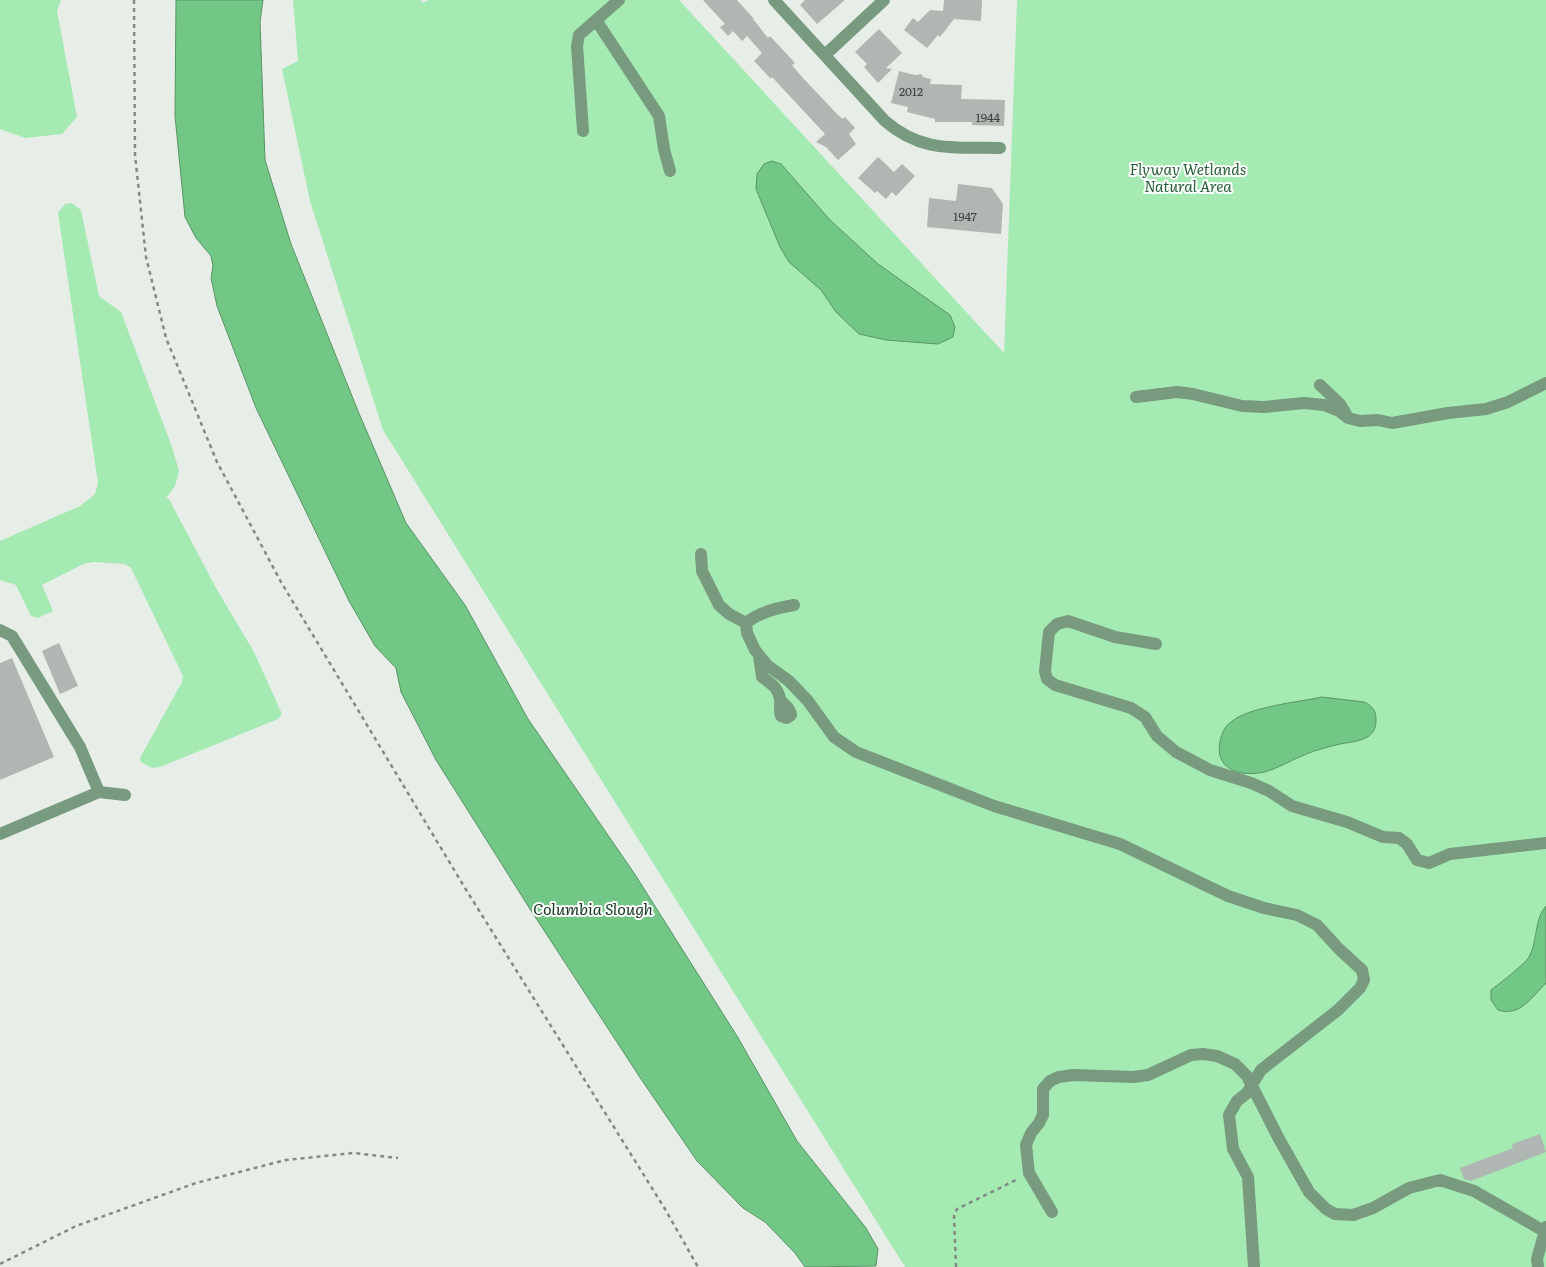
<svg xmlns="http://www.w3.org/2000/svg" width="1546" height="1267" viewBox="0 0 1546 1267" font-family="Literata,serif">
	<style>
		.green { fill: #a5eab3 }
		.water { fill: #72c786; stroke: #589466 }
		.building { fill: #b0b6b1 }
		.lines { fill: none; stroke-linecap: round; stroke-linejoin: round }
		.path { stroke: #858986; stroke-width: 2.5; stroke-dasharray: 4 4; stroke-linecap: butt }
		.minor { stroke: #789a7e; stroke-width: 12 }
		.labels { text-anchor: middle; dominant-baseline: central; stroke-width: 4; stroke-linejoin: round; paint-order: stroke }
		.number-label { font-size: 12px; fill: #404240 }
		.park-label { font-size: 15px; font-style: italic; fill: #266136; stroke: #fff }
		.water-label { font-size: 16px; font-style: italic; fill: #12361c; stroke: #fff }
	</style>
	<rect width="100%" height="100%" fill="#e7eee8"/>
	<path class="green" d="M0,0H61L57,11L77,117L62,134L25,138L0,129Z
		M293,0H421L422,3L429,0H679L1004,353L1017,0H1546V1267H905L383,430L310,201L282,69L298,61Z
		M72,203L81,210L99,296L121,312L172,447L179,471L175,486L166,498L169,499L216,588L254,652L282,714L278,719L160,767L152,768L141,762L140,758L182,682L183,676L131,568L125,564L94,562L83,564L42,585L53,611L38,618L31,616L16,585L0,580V541L80,506L95,494L98,483L58,213L65,204Z"/>
	<path class="water" d="M176,0H263L260,22L265,160L291,244L358,411L406,523L465,605L528,719L634,873L737,1036L797,1141L866,1228L878,1249L876,1266L805,1267L795,1253L765,1222L743,1208L697,1161L641,1079L530,909L436,760L401,692L396,668L375,646L349,601L256,408L217,306L211,278L213,266L211,256L196,238L185,217L175,116Z
		M772,161L781,164L830,220L878,264L950,315L955,327L953,337L938,344L886,340L859,334L836,312L821,290L789,262L780,247L756,189L757,174L764,164Z
		M1322,697L1364,702C1371,705 1376,710 1376,719C1377,741 1356,741 1340,744C1328,747 1315,750 1304,755C1291,760 1279,768 1265,772C1242,777 1214,771 1220,741C1222,733 1224,727 1231,722C1248,707 1299,702 1322,697Z
		M1546,906V983C1532,997 1520,1017 1498,1010L1491,1000V990C1499,984 1525,964 1529,957C1538,941 1534,919 1546,906Z"/>
	<path class="building" d="M703,0H737L754,19H753L768,38L770,36L795,63L792,65L802,77L838,115L843,119L845,117L855,128L849,134L856,144L838,160L826,147L816,142L825,134L772,77L771,79L754,61L762,53L747,36L742,41L733,31L728,36L720,27L725,24Z
		M805,0H845L817,24L800,5Z
		M944,0H982L981,21L954,19L940,37L938,35L927,48L904,30L913,18L918,22L930,10L943,11Z
		M879,29L902,53L886,68L892,69L878,83L864,67L867,64L855,52Z
		M899,71L915,75L921,74L923,77L931,79L930,84L962,85L961,99L1005,100L1004,126L972,125V122H935V119L907,112L908,107L891,103Z
		M878,157L894,172L902,164L915,176L896,196L892,192L886,199L877,191L875,193L858,178Z
		M958,184L992,188L1003,204L1001,234L927,227L929,198L956,201Z
		M59,643L78,686L60,694L42,651Z
		M12,658L54,757L0,780V663Z
		M1540,1134L1546,1152L1471,1181L1464,1179L1460,1168L1513,1148L1512,1144Z"/>
	<g class="lines">
		<path class="path" d="M134,0L135,155L146,257L166,338L217,462L281,582L465,888L665,1209L698,1267
			M0,1264L76,1226L196,1183L286,1160L353,1153L398,1158
			M956,1267L954,1215L957,1209L1018,1179"/>
		<path class="minor" d="M774,0L885,121C922,153 955,147 1000,148
			M596,20L659,116L664,149L670,171
			M825,55L884,0
			M583,131L577,46L579,35L619,0
			M1320,385L1340,404L1346,414
			M1136,397L1177,392L1193,394L1242,406L1264,407L1304,403L1324,405L1339,411L1348,418L1360,421L1378,420L1392,423L1448,413L1486,409L1508,402L1546,383
			M701,554L702,571L719,605L729,614L746,623
			M794,605C777,608 760,612 746,623L747,633L755,650L767,665L789,681L808,701L834,737L856,752L994,806L1120,844L1228,896L1264,908L1297,915L1317,925L1339,949L1362,970L1364,980L1360,988L1338,1010L1261,1070L1247,1093L1237,1101L1229,1115L1233,1149L1248,1177L1254,1267
			M0,630L12,636L80,747L99,792
			M1156,644L1115,637L1068,621L1057,624L1049,632L1045,671L1047,679L1055,685L1131,708L1145,717L1157,736L1176,752L1210,770L1251,783L1269,791L1292,806L1347,822L1383,837L1399,838L1407,844L1417,860L1429,863L1450,854L1546,843
			M759,656L762,677C770,683 778,687 780,699C781,705 779,710 781,716L787,718L791,715C790,707 784,705 780,699
			M0,834L99,792L125,795
			M1052,1212L1029,1173L1026,1145L1031,1133L1039,1123L1043,1115V1089L1050,1081L1059,1077L1073,1075L1133,1077L1148,1075L1191,1055L1203,1054L1217,1056L1235,1064L1247,1076L1279,1139L1309,1192L1326,1209L1335,1214L1353,1215L1373,1208L1409,1188L1440,1180L1474,1191L1544,1231
			M1538,1267L1537,1259L1546,1227"/>
	</g>
	<g class="labels">
		<g class="number-label">
			<text x="911" y="91">2012</text>
			<text x="988" y="117">1944</text>
			<text x="965" y="216">1947</text>
		</g>
		<g class="park-label">
			<text x="1188" y="168">Flyway Wetlands<tspan x="1188" dy="17">Natural Area</tspan></text>
		</g>
		<g class="water-label">
			<text x="593" y="908">Columbia Slough</text>
		</g>
	</g>
</svg>
